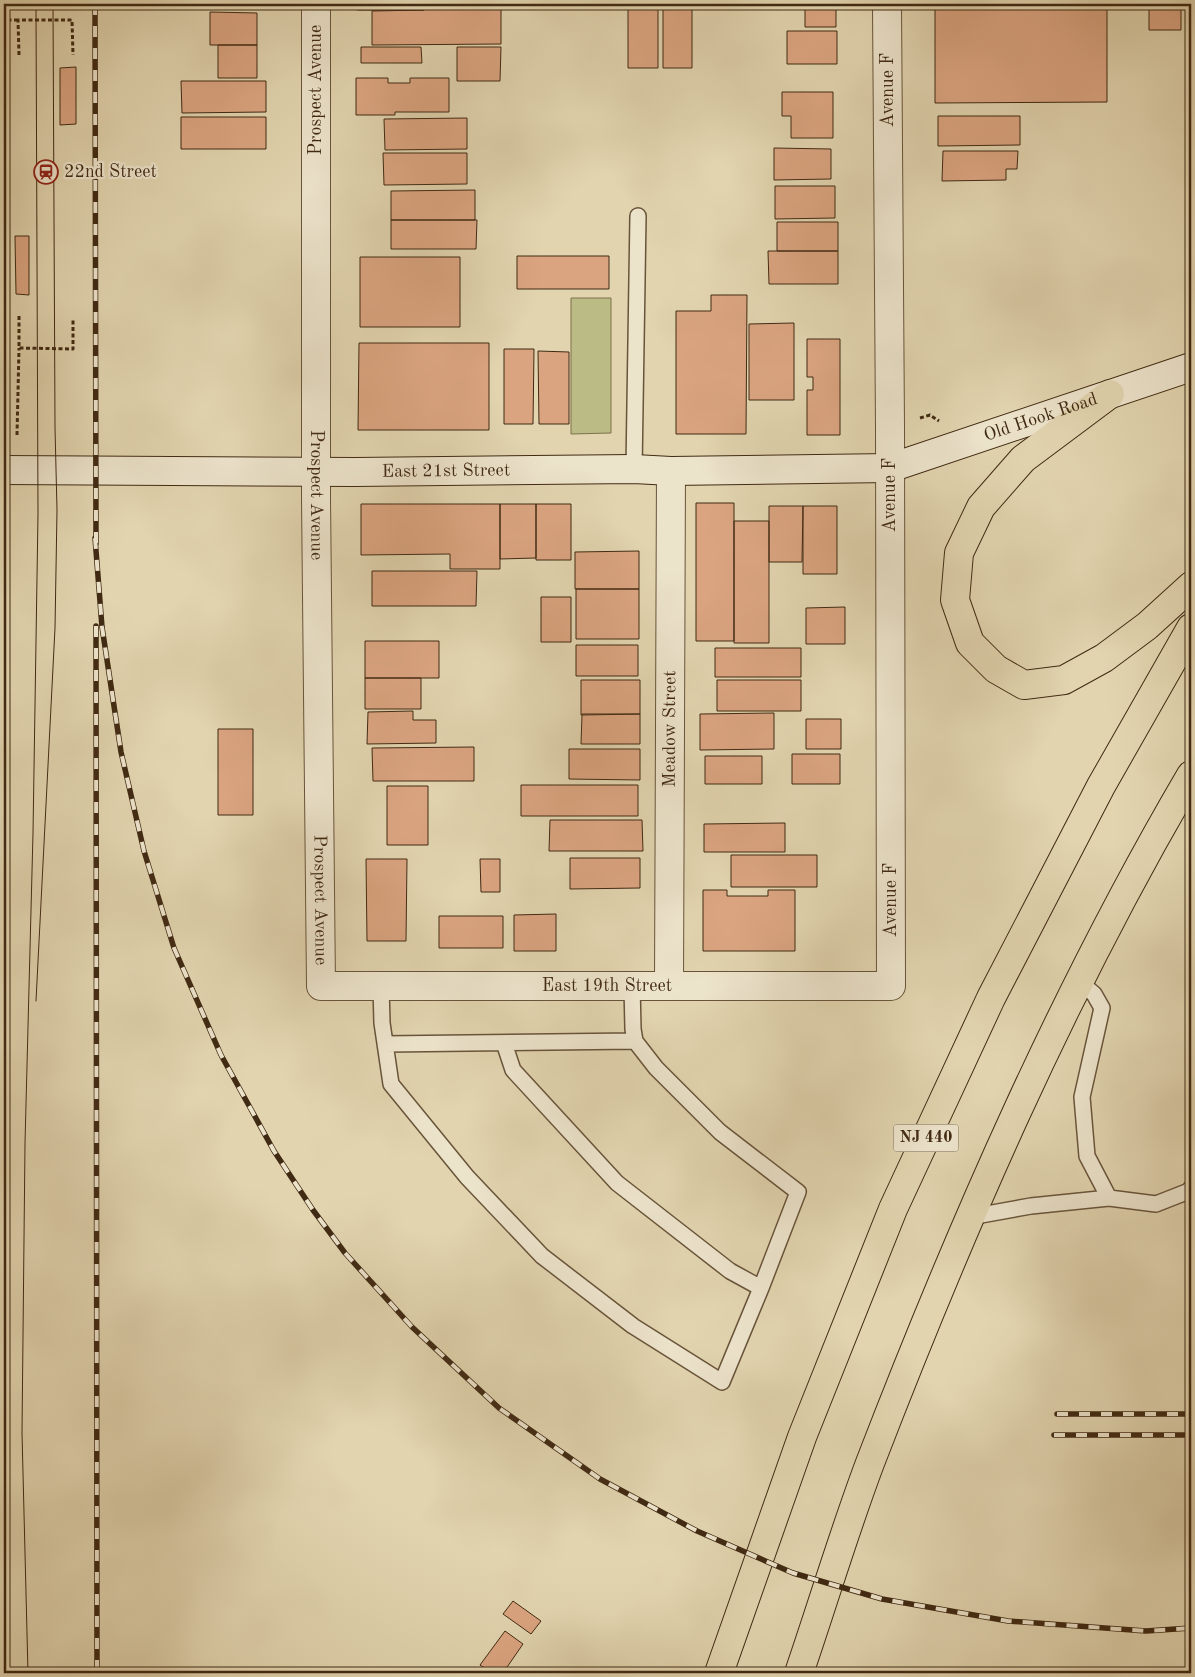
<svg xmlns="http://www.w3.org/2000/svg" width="1195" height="1677" viewBox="0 0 1195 1677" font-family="'Old Standard TT',serif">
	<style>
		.green { fill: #babb85; stroke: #7e724c }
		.building { fill: #daa480; stroke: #412a13 }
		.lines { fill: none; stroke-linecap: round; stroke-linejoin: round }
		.lane-casing { stroke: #69543a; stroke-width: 18 }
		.street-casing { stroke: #69543a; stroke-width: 30 }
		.secondary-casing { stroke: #412a13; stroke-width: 30 }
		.highway-casing { stroke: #412a13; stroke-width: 30 }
		.path { stroke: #412a13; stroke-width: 3; stroke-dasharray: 4 2.5; stroke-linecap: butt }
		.lane { stroke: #ece3cb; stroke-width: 15 }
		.street { stroke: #ece3cb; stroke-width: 28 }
		.secondary { stroke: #ece3cb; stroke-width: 28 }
		.highway { stroke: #e1d4af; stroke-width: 28 }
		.tram { stroke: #412a13; stroke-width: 1 }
		.rail-casing { stroke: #412a13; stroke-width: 5.5 }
		.rail { stroke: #ece3cb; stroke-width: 4; stroke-dasharray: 11; stroke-linecap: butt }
		.labels { text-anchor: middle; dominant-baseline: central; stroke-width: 4.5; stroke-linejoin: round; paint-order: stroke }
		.shield { fill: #ece3cb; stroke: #74624a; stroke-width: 1 }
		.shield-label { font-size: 16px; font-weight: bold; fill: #412a13 }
		.street-label { font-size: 18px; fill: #412a13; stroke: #ece3cb }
		.poi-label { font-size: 18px; fill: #412a13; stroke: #ece3cb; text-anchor: start }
	</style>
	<rect width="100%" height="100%" fill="#e1d4af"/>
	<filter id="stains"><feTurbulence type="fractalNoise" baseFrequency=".004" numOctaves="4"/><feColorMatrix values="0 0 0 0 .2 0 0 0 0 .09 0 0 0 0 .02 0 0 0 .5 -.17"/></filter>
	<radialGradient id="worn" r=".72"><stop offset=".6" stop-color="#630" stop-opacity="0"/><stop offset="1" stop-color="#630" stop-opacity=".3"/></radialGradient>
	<path class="green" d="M571,298H611V433L571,434Z"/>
	<path class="building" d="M186,4H268V8L186,9Z
		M357,4H424V10H357Z
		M444,4H501V44L372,45V11L424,10V5L444,6Z
		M628,4H658V68H628Z
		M663,4H692V68H663Z
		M805,4H836V27H805Z
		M935,4H1107V102L935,103Z
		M1149,4H1181V30H1149Z
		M210,12L257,13V45H210Z
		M787,31H837V64H787Z
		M1187,33H1191V89H1187Z
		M218,45H257V78H218Z
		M361,47H421L422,63H361Z
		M457,47H501L500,81H457Z
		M76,67V124L60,125V68Z
		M356,78H388V83H410V78H449V112H395V115H356Z
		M181,81H266V112L182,113Z
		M782,92H833V138H791V116H782Z
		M938,116H1020V145L938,146Z
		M181,117H266V149H181Z
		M467,118V149L385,150L384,119Z
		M774,148L831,149V179L774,180Z
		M943,151H1018L1017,169H1006V180L942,181Z
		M383,153H467V184L384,185Z
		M775,186H835V218L775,219Z
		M475,190V220H391V191Z
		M391,220H477L476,249H391Z
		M777,222H838V251H777Z
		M15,236H29V295L16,294Z
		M768,251H838V284H769Z
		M517,256H609V289H517Z
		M360,257H460V327H360Z
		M711,295H747L746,434H676V311H711Z
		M794,323V400H749V324Z
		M807,339H840V435H807V390H813V377H807Z
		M359,343H489V430H358Z
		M504,349H534L533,424H504Z
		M538,351L569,352V424H539Z
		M696,503H734V641H696Z
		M361,504H500V569H450V554L361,555Z
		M500,504H536V558L500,559Z
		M536,504H571V560H536Z
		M769,506H803L802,562H769Z
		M803,506H837V574H803Z
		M734,521H769V643H734Z
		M639,551V589H575V552Z
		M372,571H477L476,606H372Z
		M576,589H639V639H576Z
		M541,597H571V642H541Z
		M845,607V644H806V608Z
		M365,641H439V678H365Z
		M576,645H638V676H576Z
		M715,648H801V677H715Z
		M365,678H421V709H365Z
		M581,680H640V714L581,715Z
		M717,680H801V711H717Z
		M413,711V720H436V743L367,744L368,712Z
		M774,713V749L700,750V714Z
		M582,714H640V744H581Z
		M806,719H841V749H806Z
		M218,729H253V815H218Z
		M474,747V781H373L372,748Z
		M569,749H640V780L569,779Z
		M792,754H840V784H792Z
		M705,756H762V784H705Z
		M521,785H638V816H521Z
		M387,786H428V845H387Z
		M550,820H642L643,851H549Z
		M785,823V852H704V824Z
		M731,855H817V887H731Z
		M570,858H640V888L570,889Z
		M366,859H407L406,941H367Z
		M480,859H500V892H481Z
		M703,890H727V896H768V890H795V951H703Z
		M556,914V951H514V915Z
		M439,916H503V948H439Z
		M513,1601L541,1621L531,1634L503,1614Z
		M505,1631L523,1644L503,1673H492L480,1665Z"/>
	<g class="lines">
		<g class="lane-casing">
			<path id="lane" d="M634,469L638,216
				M1080,982L1094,994L1102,1008L1082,1097L1087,1156L1109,1198
				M381,986L382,1023L391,1084L467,1177L542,1256L633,1326L722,1382L761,1288L798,1192L720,1132L656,1068L635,1041L633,1029L632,986
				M504,1043L513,1070L617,1183L730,1271L761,1288
				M385,1044L635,1041
				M970,1217L1031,1206L1109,1198L1156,1204L1189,1191L1191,1188"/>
		</g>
		<g class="street-casing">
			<g id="street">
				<path id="s1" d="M316,4V498L321,986H891L890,428L887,4"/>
				<path id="s2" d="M669,985L671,471"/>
			</g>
		</g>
		<g class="secondary-casing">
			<g id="secondary">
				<path id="s3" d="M4,470L355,472L634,469L671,471L890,468L1191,367"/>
			</g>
		</g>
		<g class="highway-casing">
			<path id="highway" d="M1110,394L1023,459L981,507L959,553L955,600L970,643L996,669L1024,685L1064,680L1104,658L1147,626L1191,586
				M719,1673L802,1437L893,1209L991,998L1101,786L1191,628
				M799,1673C823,1603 844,1532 870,1463C961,1227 1063,993 1191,775"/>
		</g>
		<path class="path" d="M4,4V20H18
			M19,55L18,20H72L73,55
			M19,316V348L73,349V318
			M920,418L930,415L939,421
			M6,435L7,424
			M17,435L19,348"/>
		<use href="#lane" class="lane"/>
		<use href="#street" class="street"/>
		<use href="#secondary" class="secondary"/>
		<use href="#highway" class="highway"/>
		<path class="tram" d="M36,1001L55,628L57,510L55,428L53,4
			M28,1673L22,1433L25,1143L33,833L38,513L36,4"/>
		<g class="rail-casing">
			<path id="rail" d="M95,4L96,544
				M95,538L102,627L121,752L144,851L174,948L221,1055L274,1151L313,1210L345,1253L412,1327L499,1408L600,1479L697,1531L793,1573L882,1599L1008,1621L1146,1631L1191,1628
				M96,626L97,1673
				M1057,1414H1191
				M1054,1435H1191"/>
		</g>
		<use href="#rail" class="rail"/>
	</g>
	<defs>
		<g id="station-ring" transform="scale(1.25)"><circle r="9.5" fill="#ece3cb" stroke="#8f2418" stroke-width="1.5"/><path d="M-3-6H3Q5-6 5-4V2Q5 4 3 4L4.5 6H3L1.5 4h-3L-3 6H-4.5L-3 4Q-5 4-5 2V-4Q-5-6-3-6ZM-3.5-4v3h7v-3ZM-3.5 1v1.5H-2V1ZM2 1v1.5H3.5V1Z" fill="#8f2418"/></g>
	</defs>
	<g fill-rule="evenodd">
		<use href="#station-ring" x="46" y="172"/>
	</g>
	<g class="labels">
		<rect class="shield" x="893.5" y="1124.5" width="65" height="27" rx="4"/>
		<g class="shield-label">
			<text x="926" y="1138">NJ 440</text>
		</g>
		<g class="street-label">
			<text transform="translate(316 90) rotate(-90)">Prospect Avenue</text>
			<text transform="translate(888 90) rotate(-90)">Avenue F</text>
			<text stroke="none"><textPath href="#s3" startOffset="1045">Old Hook Road</textPath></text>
			<text stroke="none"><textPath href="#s3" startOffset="442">East 21st Street</textPath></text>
			<text stroke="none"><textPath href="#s1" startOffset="491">Prospect Avenue</textPath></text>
			<text transform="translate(890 495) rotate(-90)">Avenue F</text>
			<text stroke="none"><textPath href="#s2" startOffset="256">Meadow Street</textPath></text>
			<text stroke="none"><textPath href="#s1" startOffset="896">Prospect Avenue</textPath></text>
			<text transform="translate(891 900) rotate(-90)">Avenue F</text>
			<text stroke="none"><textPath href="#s1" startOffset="1268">East 19th Street</textPath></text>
		</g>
		<g class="poi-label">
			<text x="64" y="172">22nd Street</text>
		</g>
	</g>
	<rect width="1195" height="1677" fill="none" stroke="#e1d4af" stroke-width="20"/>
	<rect x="5" y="5" width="1185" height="1667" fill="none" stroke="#412a13" stroke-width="2.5"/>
	<rect x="10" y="10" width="1175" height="1657" fill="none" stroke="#412a13"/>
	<rect width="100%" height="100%" filter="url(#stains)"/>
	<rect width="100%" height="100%" fill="url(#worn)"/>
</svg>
